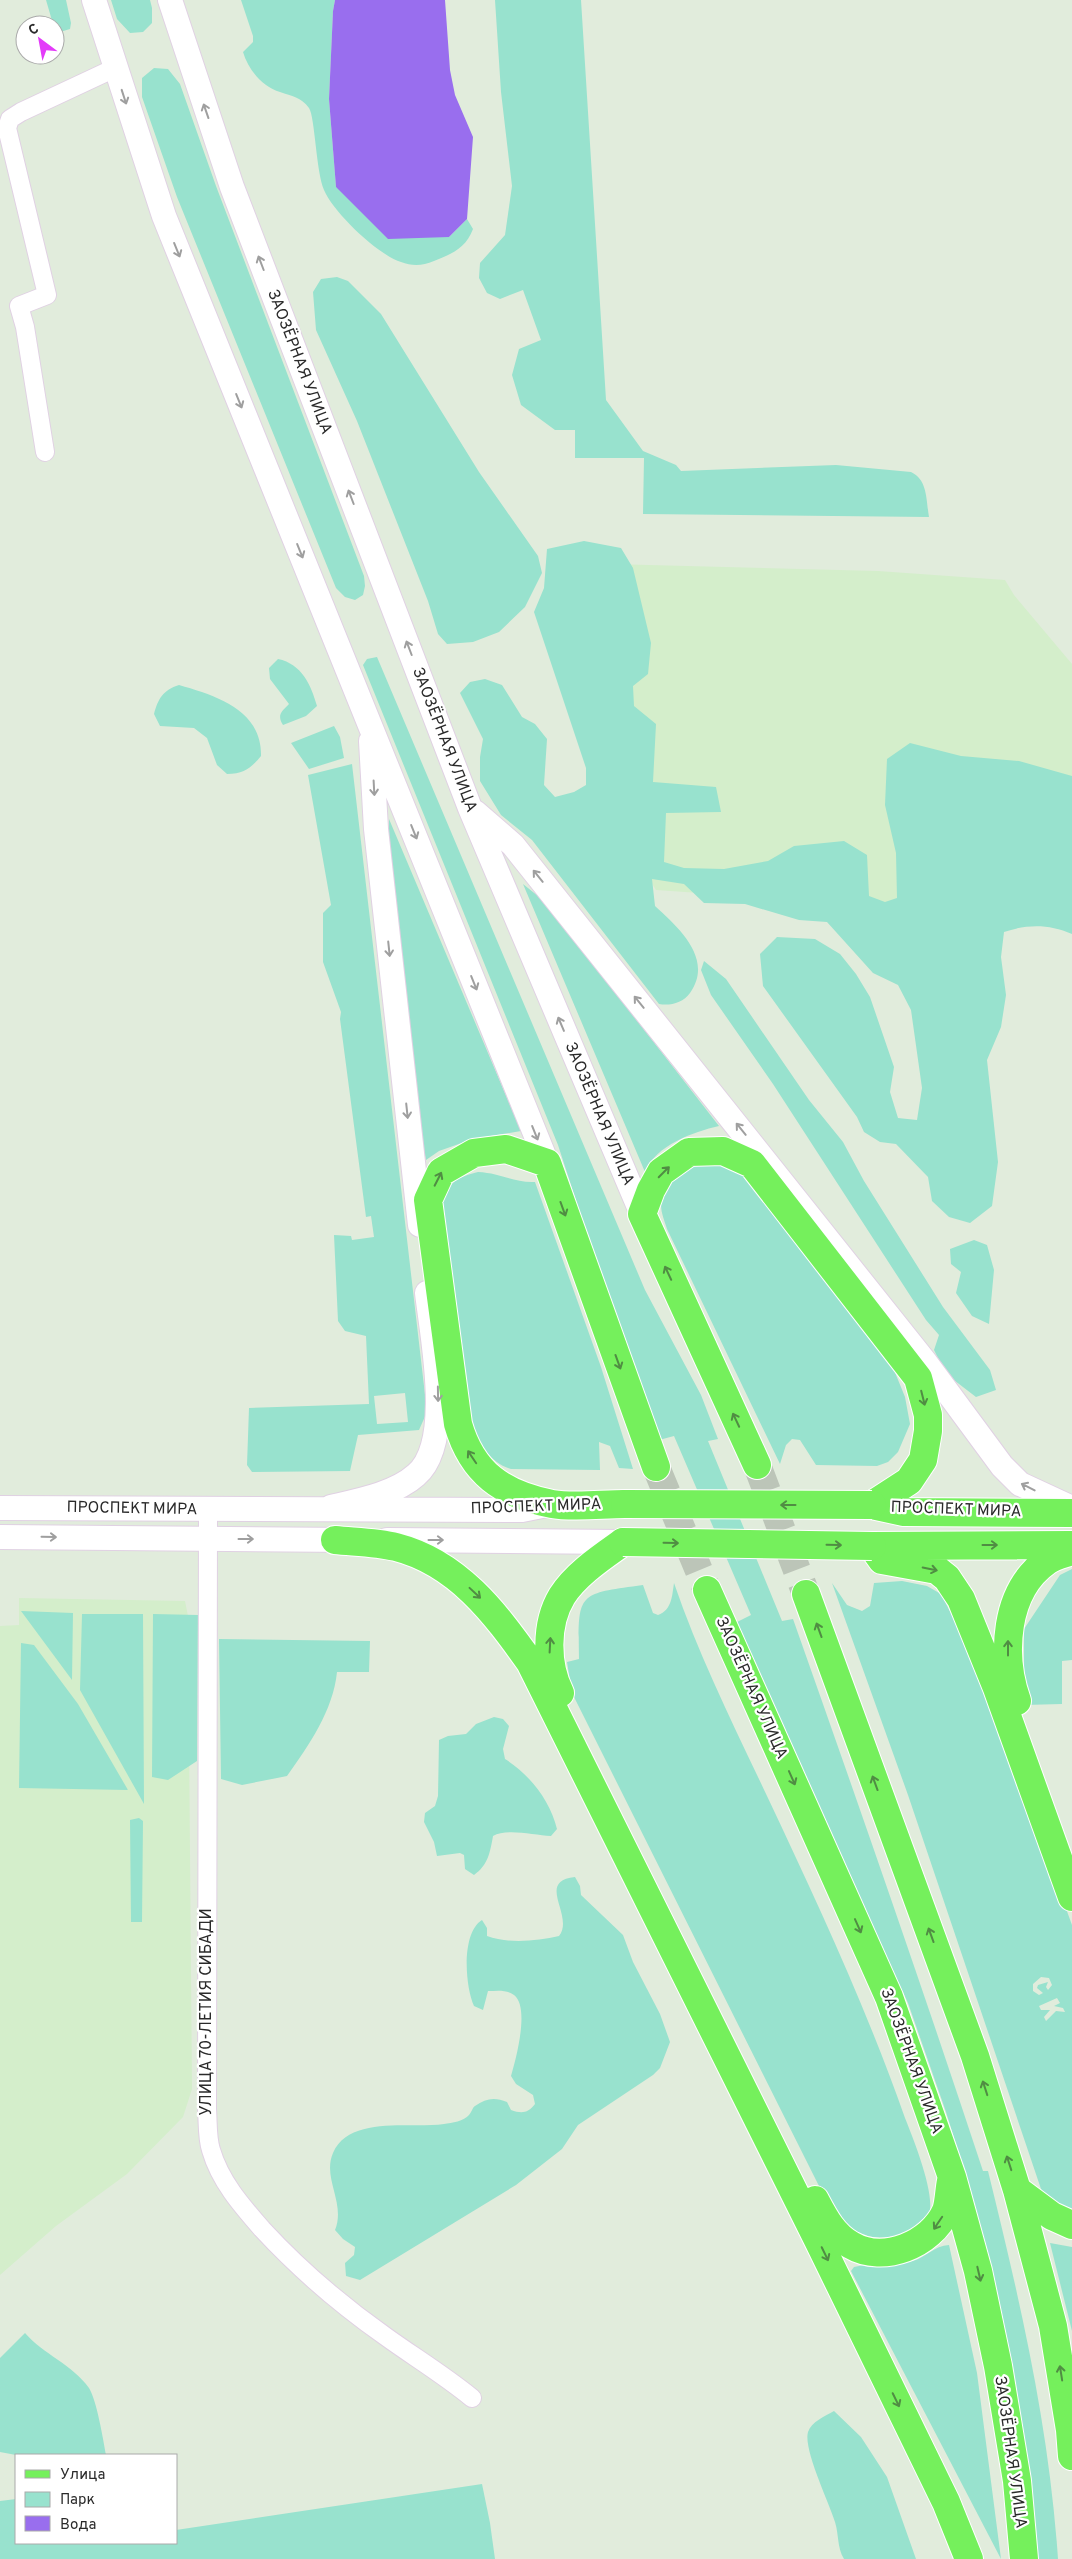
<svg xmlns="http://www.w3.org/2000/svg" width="1072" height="2559" viewBox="0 0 1072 2559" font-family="Overpass,sans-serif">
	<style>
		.education { fill: #d4eecb }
		.green { fill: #98e2ce; fill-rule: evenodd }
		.water { fill: #996eee }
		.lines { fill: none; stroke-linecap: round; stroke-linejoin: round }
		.primary-tunnel { stroke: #bcc5b8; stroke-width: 28; stroke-dasharray: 28 14; stroke-linecap: butt }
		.minor-casing { stroke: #e0d1e3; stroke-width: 20 }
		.secondary-casing { stroke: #e0d1e3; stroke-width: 26 }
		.primary-casing { stroke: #fff; stroke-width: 30 }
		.minor { stroke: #fff; stroke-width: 18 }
		.secondary { stroke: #fff; stroke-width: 24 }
		.primary { stroke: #75f05c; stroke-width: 28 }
		.primary-bridge-casing { stroke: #fff; stroke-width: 30; stroke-linecap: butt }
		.primary-bridge { stroke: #75f05c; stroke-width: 28 }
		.oneway { stroke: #9f9f9f }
		.oneway2 { stroke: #508d43 }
		.labels { text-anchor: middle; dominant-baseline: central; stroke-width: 4.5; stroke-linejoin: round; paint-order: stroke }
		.street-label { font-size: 16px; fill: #2a2a2a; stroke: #fff }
	</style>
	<rect width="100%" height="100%" fill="#e1ecdc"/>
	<path class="education" d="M572,563L878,571L1005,580L1014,595L1072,664V919L656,890L613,823Z
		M19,1598L185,1601L188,1616L192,2089L183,2117L127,2174L56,2226L0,2275V1626L19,1625Z"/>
	<path class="green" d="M46,0H66L71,23L70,29L60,32L53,24Z
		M111,0H150L152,8V23L143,32L130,33L117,19Z
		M241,0H335L333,11L329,99L336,187L449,237L467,219L473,229C466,248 452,254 434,261C422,266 412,266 401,262C378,255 333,212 324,190C316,171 315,117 309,108C301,97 292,96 280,92C262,87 248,69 243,52L253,42V36Z
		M495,0H581L606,400L643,451L676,465L681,471L836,465L911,472C928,480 926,500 929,517L643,514L644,458H575V430H555L521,405L512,375L519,349L541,340L523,290L500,299L487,293L479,278L480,263L505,235L512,186L501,92Z
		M154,68L168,69L180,84L216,186L364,576L365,586L363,595L355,600L345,597L336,588L177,197L142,97V78Z
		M337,277L348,281L381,314L479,472L538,556L542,573L525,607L499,632L473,642L447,644L438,634L428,601L357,421L316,330L313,292L321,279Z
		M584,541L621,548L633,568L651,643L648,674L633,686L634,706L656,724L653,782L716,787L721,812L666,813L664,862L684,868L724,869L768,861L794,846L844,841L867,855L869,896L885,902L897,898L896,853L885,805L887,759L910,743L961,756L1019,761L1072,776V934C1049,924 1028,924 1004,932L1001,957L1006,995L1001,1027L987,1060L998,1162L992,1206L970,1223L949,1217L932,1201L928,1177L896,1144L880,1142L864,1132L857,1117L763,986L760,954L777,937L815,939L840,954L856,974L870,997L894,1067L890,1092L898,1118L917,1120L922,1088L911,1010L898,985L873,973L827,922L799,920L745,904L704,903L684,884L652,879L655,906C679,928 714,959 690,993C683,1003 670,1006 659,1004L532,840L501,815L480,781V757L483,739L460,693L470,682L485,679L502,685L522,717L535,724L547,739L544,785L555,797L574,792L586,785V768L534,612L544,588L547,549Z
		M377,657L645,1290L701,1395L718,1439L708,1441L782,1621L793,1619C858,1803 922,1986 983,2171H988C1020,2301 1049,2425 1058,2559H1037L965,2173L946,2112L908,2003L768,1704L737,1622L751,1615L674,1436L659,1440L620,1336L558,1145L363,665L367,659Z
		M278,659C302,664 311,685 317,706L306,716L283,725C277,715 281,712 289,704L270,679L269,668Z
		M179,685C217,696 262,710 261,756C251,768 244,774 227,774L217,765L207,738L194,728L160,726L154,714C158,699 163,690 179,685Z
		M334,726L340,737L344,758L309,769L291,743Z
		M352,764L427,1412L419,1430L358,1435L350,1471L252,1472L247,1465L249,1408L369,1404L366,1336L345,1331L338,1321L334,1235L351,1236L352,1240L374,1237L371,1216L366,1217L340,1019L341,1012L323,962V913L331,905L308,775ZM405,1393L408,1422L377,1424L374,1396Z
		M389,819L521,1131L473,1139L439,1151L426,1160L420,1131L389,836Z
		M523,884L544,901L719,1126C693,1132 656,1145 645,1172Z
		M704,961L726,979L809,1100L843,1142L864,1181L943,1307L990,1370L996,1390L976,1397L946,1374L934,1350L939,1335L926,1320L773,1084L711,995L701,970Z
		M711,1159L745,1172L890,1360L905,1397L910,1424L898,1452L888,1462L877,1466L816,1465L800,1440L792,1439L786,1445L780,1464L667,1229C665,1222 661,1213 661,1205C659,1181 692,1167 711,1159Z
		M478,1172C501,1173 514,1183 535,1182L601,1367L633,1469L619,1468L610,1446L599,1442L600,1470L511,1469C490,1463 478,1442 469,1423L440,1204C448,1183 457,1177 478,1172Z
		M974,1240L987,1245L994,1270L989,1324L972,1316L956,1293L961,1272L951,1264L950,1249Z
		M1072,1569V1660L1062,1661V1704L1024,1705V1629L1060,1575Z
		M902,1581L927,1586L941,1594L977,1664L1072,1925V2214L1047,2198L1041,2189L908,1795L832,1583L847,1605L862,1611L870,1606L874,1583ZM1041,1977L1049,1978L1052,1985L1048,1990L1046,1987L1048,1982L1038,1985L1037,1988L1043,1993L1039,1995L1033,1991V1984ZM1057,1998L1060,2003L1054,2006L1063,2008L1065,2012L1056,2011L1046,2021L1044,2017L1050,2010H1041L1039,2006Z
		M674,1583C699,1656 734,1726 767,1796C817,1902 866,2007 905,2118C913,2138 936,2195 929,2214C923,2229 904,2235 889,2237C859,2240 851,2228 831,2210L572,1693L567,1662L579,1659C578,1592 577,1594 643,1585L653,1613L658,1615C672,1610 672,1596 674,1583Z
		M21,1611L73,1613L72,1680Z
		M82,1614H143L144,1804L80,1690Z
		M153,1614L198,1615L197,1761L168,1780L152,1777Z
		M219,1639L370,1641L369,1672H337C333,1711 309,1745 287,1776L242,1785L221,1779Z
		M21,1643L34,1645L78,1704L128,1790L19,1788Z
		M494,1717L503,1719L509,1726L503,1749L505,1759C529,1774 550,1800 557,1829L551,1836C534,1835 506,1828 493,1836C490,1853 488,1865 474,1875L465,1869L464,1855L460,1853L437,1856L434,1842L424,1822L425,1813L435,1806L438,1796L439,1740L448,1736L466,1734L476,1724Z
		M139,1818L143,1821L142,1922H131L130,1820Z
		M575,1877L580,1886L581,1895L623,1935L633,1962L660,2014L670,2042L660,2068L653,2075L578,2125L562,2149L516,2185L360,2280L346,2276L345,2263L354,2255L355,2247L343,2239L335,2230C346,2203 322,2178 333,2153C349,2115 412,2129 444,2124C452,2123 464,2121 469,2115C472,2112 472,2108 475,2106C486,2098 495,2097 507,2102L511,2110C522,2114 528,2113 535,2104L533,2095L516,2084L511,2076C516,2059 530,2007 514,1995C506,1989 496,1991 488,1991L483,2010L474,2006C465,1986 461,1933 482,1920L487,1928V1936C508,1944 537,1941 559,1936C575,1916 535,1881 575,1877Z
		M1050,2243L1072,2247V2331Z
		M949,2245L977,2373L1001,2559L851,2271L854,2267C874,2262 894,2266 913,2261C926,2257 934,2246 949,2245Z
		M25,2333C43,2354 73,2365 89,2388C97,2401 103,2439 106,2455H16L0,2452V2358Z
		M834,2411L861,2437L887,2477L916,2559H844C837,2548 839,2535 835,2522C829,2502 803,2449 808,2432C811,2422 825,2416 834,2411Z
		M482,2484L490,2523L495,2559H0V2501L16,2499V2543H176V2530Z"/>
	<path class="water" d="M335,0H445L450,70L455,95L473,137L467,219L449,237L388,239L336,187L329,99L333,11Z"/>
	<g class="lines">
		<path class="primary-tunnel" d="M757,1465L806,1594
			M656,1467L707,1590"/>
		<g class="minor-casing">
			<path id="minor" d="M45,452L25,327L19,306L47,295L7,128L10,119L21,112L115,68
				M208,1510L207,2109C208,2122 207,2138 211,2150C220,2181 241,2205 262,2229C299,2269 341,2305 385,2336C414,2357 444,2375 472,2398"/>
		</g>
		<g class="secondary-casing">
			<path id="secondary" d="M94,0L164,216L547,1163
				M170,0L232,187L470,808L642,1214
				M371,741L376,829L420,1225
				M475,812L513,845L926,1363L1002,1466L1020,1484L1072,1508
				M331,1507C357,1501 395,1494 416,1475C454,1443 432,1337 427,1293
				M0,1508L522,1510L552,1504
				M0,1537L353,1540
				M387,1540L623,1542"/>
		</g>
		<g class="primary-casing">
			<path id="primary" d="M757,1465L642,1214L651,1190L661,1172L689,1152L723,1151L752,1164L918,1378L928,1415V1431L923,1460L909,1481L872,1505
				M625,1504C603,1504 573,1508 552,1504C502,1494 472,1473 458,1424L428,1200L441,1172L474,1153L506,1149L547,1163L656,1467
				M872,1505L904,1512L1072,1513
				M335,1540C354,1542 376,1542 396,1547C458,1563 495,1613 530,1662L819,2242L946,2502L969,2559
				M872,1546L882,1560L937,1570L947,1578L961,1599L997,1688L1072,1897
				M872,1546L1072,1545
				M707,1590L889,1997L952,2177L978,2271L998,2366L1017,2481L1024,2559
				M806,1594L975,2056L1017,2190L1053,2326L1070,2430L1072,2456
				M560,1693C546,1665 545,1624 562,1596C576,1574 602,1557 623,1542
				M1017,1701C1001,1656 1004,1591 1047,1561C1054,1556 1064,1554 1072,1551
				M1017,2190L1052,2216L1072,2225
				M815,2200C824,2217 833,2235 851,2245C883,2264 931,2245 946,2211C949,2203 949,2190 951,2181"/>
		</g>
		<use href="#minor" class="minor"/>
		<use href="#secondary" class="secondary"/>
		<use href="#primary" class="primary"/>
		<g class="primary-bridge-casing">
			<path id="primary-bridge" d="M625,1504L872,1505
				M623,1542L872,1546"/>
		</g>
		<use href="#primary-bridge" class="primary-bridge"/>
	</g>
	<defs><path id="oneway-shaft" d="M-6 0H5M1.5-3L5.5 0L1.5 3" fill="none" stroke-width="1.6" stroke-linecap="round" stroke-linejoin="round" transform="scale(1.25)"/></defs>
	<g class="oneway">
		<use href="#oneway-shaft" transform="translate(124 97) rotate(72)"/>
		<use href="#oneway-shaft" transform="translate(206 111) rotate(-109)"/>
		<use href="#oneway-shaft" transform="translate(177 250) rotate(68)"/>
		<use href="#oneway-shaft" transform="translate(261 263) rotate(-111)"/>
		<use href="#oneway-shaft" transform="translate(239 401) rotate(68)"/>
		<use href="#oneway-shaft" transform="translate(351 497) rotate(-111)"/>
		<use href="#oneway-shaft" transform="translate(300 551) rotate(68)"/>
		<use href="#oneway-shaft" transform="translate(409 648) rotate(-111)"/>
		<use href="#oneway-shaft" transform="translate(374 788) rotate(87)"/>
		<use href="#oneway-shaft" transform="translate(414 832) rotate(68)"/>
		<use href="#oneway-shaft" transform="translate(538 876) rotate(-129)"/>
		<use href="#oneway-shaft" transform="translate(389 949) rotate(84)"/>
		<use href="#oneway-shaft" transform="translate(474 983) rotate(68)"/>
		<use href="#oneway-shaft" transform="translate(639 1002) rotate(-129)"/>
		<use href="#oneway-shaft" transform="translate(561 1024) rotate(-113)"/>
		<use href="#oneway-shaft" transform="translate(407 1111) rotate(84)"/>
		<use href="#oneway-shaft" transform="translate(741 1129) rotate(-129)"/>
		<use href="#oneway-shaft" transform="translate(535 1133) rotate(68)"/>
		<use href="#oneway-shaft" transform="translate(438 1394) rotate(89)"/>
		<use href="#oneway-shaft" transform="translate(1028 1487) rotate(-153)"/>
		<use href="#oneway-shaft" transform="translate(49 1537) rotate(1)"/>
		<use href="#oneway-shaft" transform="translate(246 1539)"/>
		<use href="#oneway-shaft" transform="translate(436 1540)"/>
	</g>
	<g class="oneway2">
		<use href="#oneway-shaft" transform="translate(664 1172) rotate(-45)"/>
		<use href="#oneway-shaft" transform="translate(438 1179) rotate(-63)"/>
		<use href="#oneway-shaft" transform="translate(563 1209) rotate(70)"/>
		<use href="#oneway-shaft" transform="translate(668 1273) rotate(-115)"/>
		<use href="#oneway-shaft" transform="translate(618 1362) rotate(70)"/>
		<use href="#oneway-shaft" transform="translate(923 1398) rotate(76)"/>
		<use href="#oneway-shaft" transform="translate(736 1420) rotate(-115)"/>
		<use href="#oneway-shaft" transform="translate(472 1457) rotate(-124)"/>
		<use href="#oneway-shaft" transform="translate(788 1505) rotate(-180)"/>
		<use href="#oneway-shaft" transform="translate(671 1543) rotate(1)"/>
		<use href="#oneway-shaft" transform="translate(834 1545) rotate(1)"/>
		<use href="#oneway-shaft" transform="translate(990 1545)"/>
		<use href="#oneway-shaft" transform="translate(930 1569) rotate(12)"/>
		<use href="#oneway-shaft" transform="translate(475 1593) rotate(43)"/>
		<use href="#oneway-shaft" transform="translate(819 1630) rotate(-110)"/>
		<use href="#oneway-shaft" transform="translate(550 1645) rotate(-87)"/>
		<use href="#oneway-shaft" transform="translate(1008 1648) rotate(-90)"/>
		<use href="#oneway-shaft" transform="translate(792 1778) rotate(66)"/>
		<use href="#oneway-shaft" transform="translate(875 1783) rotate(-110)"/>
		<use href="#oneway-shaft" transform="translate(858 1926) rotate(66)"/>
		<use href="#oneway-shaft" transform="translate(931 1935) rotate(-110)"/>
		<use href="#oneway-shaft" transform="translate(985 2088) rotate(-108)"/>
		<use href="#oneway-shaft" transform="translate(1009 2163) rotate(-108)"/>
		<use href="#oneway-shaft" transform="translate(938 2223) rotate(124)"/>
		<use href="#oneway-shaft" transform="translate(825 2254) rotate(64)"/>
		<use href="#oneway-shaft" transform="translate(979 2274) rotate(77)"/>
		<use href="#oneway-shaft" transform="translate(1061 2373) rotate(-99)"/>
		<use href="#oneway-shaft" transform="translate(896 2400) rotate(64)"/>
	</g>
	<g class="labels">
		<g class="street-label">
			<text transform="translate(299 362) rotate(69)">ЗАОЗЁРНАЯ УЛИЦА</text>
			<text transform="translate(444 740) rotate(69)">ЗАОЗЁРНАЯ УЛИЦА</text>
			<text transform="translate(599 1114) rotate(67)">ЗАОЗЁРНАЯ УЛИЦА</text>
			<text transform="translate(536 1507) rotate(-2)">ПРОСПЕКТ МИРА</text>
			<text transform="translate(132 1509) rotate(1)">ПРОСПЕКТ МИРА</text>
			<text transform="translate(956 1510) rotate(2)">ПРОСПЕКТ МИРА</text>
			<text transform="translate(751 1688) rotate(66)">ЗАОЗЁРНАЯ УЛИЦА</text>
			<text transform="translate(207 2012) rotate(-90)">УЛИЦА 70-ЛЕТИЯ СИБАДИ</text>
			<text transform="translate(911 2061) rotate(70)">ЗАОЗЁРНАЯ УЛИЦА</text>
			<text transform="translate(1010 2452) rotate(82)">ЗАОЗЁРНАЯ УЛИЦА</text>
		</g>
	</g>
	<rect x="15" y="2454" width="162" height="90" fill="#ffffff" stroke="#aaaaaa"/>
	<rect x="25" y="2470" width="25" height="8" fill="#75f05c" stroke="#aaaaaa"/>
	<text x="60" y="2479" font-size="15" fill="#2a2a2a">Улица</text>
	<rect x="25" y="2492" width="25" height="15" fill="#98e2ce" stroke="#aaaaaa"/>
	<text x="60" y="2504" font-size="15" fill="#2a2a2a">Парк</text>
	<rect x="25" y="2516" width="25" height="15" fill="#996eee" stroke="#aaaaaa"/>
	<text x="60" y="2529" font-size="15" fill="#2a2a2a">Вода</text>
	<g transform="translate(40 40) rotate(328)"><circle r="24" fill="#ffffff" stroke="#aaaaaa"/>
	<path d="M0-4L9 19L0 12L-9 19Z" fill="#e33bf9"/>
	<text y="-8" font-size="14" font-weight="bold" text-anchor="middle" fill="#2a2a2a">С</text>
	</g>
</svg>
